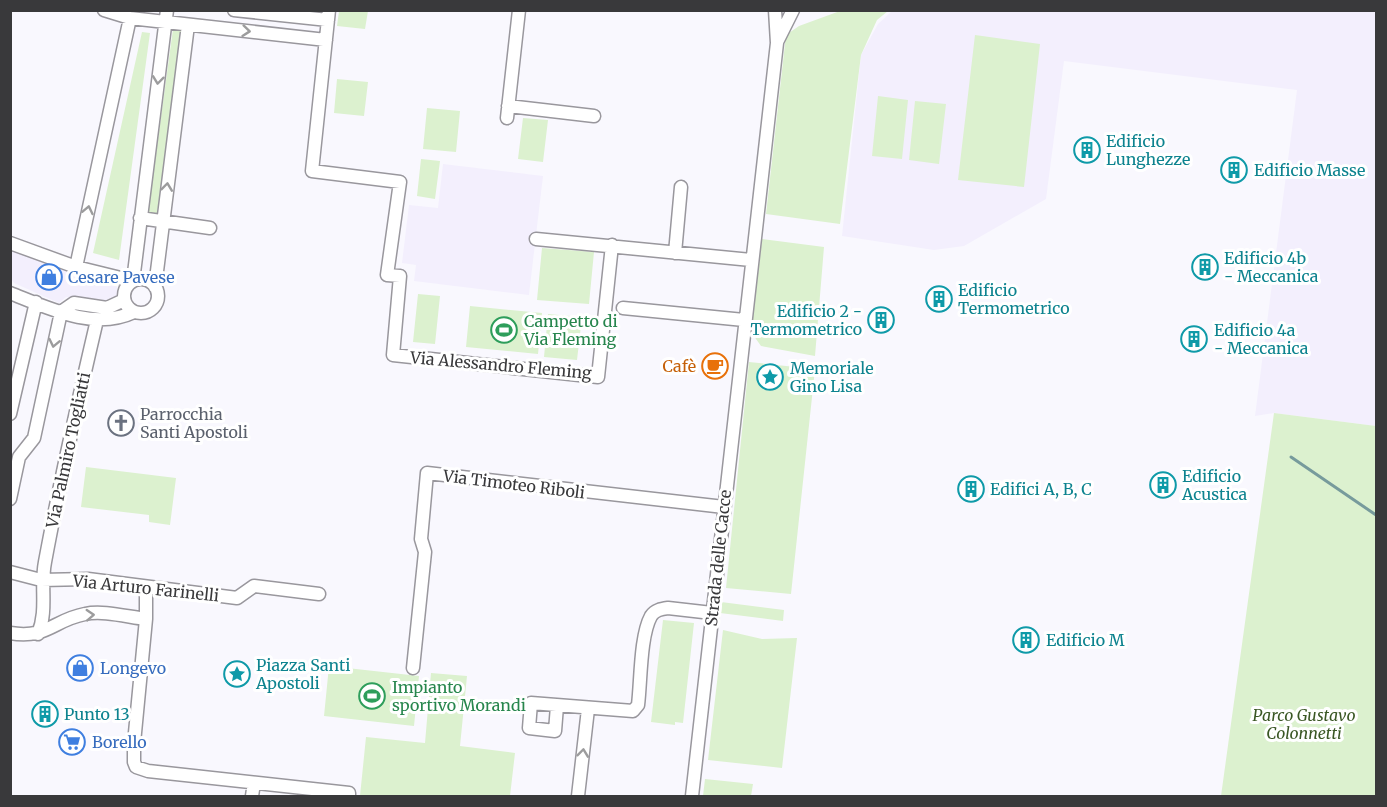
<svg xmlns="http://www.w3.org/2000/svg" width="1387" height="807" viewBox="0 0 1387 807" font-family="Merriweather,serif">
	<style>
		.built { fill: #f3effd }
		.green { fill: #dcf1cf }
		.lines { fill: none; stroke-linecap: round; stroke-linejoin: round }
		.stream { stroke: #779b9c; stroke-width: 3 }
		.minor-casing { stroke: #99979d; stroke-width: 15 }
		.minor { stroke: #fff; stroke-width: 12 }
		.oneway { stroke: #9c9c9d }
		.labels { text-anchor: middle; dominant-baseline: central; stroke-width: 6; stroke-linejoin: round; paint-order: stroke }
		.culture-label { font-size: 16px; fill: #0d838f; stroke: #fff; text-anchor: start }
		.shop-label { font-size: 16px; fill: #366cbe; stroke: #fff; text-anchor: start }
		.leisure-label { font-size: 16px; fill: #27864d; stroke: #fff; text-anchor: start }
		.street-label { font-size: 16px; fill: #39393b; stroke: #fff }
		.food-label { font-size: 16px; fill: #c56008; stroke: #fff; text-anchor: end }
		.worship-label { font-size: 16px; fill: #5b616d; stroke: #fff; text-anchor: start }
		.park-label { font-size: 16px; font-style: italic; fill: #3a5724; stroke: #fff }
	</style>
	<rect width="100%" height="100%" fill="#f9f8fe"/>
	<path class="built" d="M892,11H1376V426L1274,413L1255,416L1297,90L1064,61L1046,199L964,246L934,250L842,236L861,55L878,24Z
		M443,164L543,176L529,295L414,281L416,265L402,263L409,205L438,208Z
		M10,250L78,275L116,282L118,295L108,301L66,297L59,303L14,283L11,279Z"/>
	<path class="green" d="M339,11H368L365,29L337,26Z
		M840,11H888L877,20L861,55L840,224L766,214L786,35L799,26Z
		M173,29H182L157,214L148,212Z
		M142,32L150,33L119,260L93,253Z
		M975,35L1040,44L1024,187L958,180Z
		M337,79L368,82L364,116L334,113Z
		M878,96L908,100L902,159L872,156Z
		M915,101L946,104L939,164L909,160Z
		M427,108L460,111L456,152L423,149Z
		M523,118L548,120L543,162L518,159Z
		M421,159L440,161L435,199L417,196Z
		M762,239L824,247L815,356L761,346L751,332Z
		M542,248L594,252L589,304L537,300Z
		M418,294L440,296L435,344L413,342Z
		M470,306L542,313L538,354L466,347Z
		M548,314L582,317L577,360L544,357Z
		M749,362L815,369L791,594L726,588Z
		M1274,413L1376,426V796H1221Z
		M86,467L176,478L170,525L149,522V515L81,507Z
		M721,602L784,610L783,621L720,613Z
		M663,620L694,623L683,723L675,722V725L651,722Z
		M723,630L762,639L797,638L782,768L708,760Z
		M329,666L419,676L414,726L324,716Z
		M431,673L467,676L460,746L515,753L510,796H360L366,737L425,743Z
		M705,779L753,784L751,796H703Z"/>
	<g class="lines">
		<path class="stream" d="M1291,457L1376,515"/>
		<g class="minor-casing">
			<path id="minor" d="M104,10L130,18L326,40
				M234,10L328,20
				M329,10L312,171L400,182L387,275L400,276L393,355L598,377L612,245
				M777,42L793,10
				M508,106L594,116
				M507,118L519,10
				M140,218L210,228
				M536,239L751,260
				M10,243L76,267L133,281
				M675,253L681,187
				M76,267L130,18
				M124 296a17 17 0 1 1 34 0a17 17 0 1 1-34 0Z
				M133,281L167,10
				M155,287L188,25
				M10,293C48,308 94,331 134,312
				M623,308L744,320
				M10,414L36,302
				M10,499L19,457L34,438L61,312L74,303L107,308L124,300
				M10,572L41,580L88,579L237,598L254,586L319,594
				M146,587V619L134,743V762L136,767L148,771L349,793V796
				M10,633C48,639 53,620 85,614C103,610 128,617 146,619
				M38,634C48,610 40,587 45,562C60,481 78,401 97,320
				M413,668L425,552L421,539L427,473L724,507
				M557,706L555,731L529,728L531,703L633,711L638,705C641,681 640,636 651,616C655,610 661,609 668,608L712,613
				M252,796L254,783
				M578,796L588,709
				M692,796L777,43L775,10"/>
		</g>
		<use href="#minor" class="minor"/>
	</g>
	<defs><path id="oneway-chevron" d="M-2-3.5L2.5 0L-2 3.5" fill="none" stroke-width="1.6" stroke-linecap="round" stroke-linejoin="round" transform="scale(1.5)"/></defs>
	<g class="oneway">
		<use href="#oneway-chevron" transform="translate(246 31) rotate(6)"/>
		<use href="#oneway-chevron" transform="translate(158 80) rotate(97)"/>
		<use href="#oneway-chevron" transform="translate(167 187) rotate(-83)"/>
		<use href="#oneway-chevron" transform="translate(88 210) rotate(-78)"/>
		<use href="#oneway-chevron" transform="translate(54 343) rotate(102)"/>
		<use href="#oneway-chevron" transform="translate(90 615) rotate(-3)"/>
		<use href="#oneway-chevron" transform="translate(583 753) rotate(-83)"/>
	</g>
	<defs>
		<g id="building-ring" transform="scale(1.35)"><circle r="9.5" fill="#fff" stroke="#0f9aa8" stroke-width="1.5"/><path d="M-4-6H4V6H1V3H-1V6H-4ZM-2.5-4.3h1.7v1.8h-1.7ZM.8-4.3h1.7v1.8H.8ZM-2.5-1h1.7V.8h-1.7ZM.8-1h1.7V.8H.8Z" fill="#0f9aa8"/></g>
		<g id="shop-ring" transform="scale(1.35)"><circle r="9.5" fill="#fff" stroke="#3f7fe0" stroke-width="1.5"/><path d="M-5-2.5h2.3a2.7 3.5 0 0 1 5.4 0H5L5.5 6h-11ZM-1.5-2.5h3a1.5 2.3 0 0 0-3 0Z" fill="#3f7fe0"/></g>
		<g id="stadium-ring" transform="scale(1.35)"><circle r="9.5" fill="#fff" stroke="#2e9e5b" stroke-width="1.5"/><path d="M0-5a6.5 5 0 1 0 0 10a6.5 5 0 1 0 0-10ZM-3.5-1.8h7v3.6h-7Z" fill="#2e9e5b"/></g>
		<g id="cafe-ring" transform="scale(1.35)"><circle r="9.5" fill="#fff" stroke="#e8710a" stroke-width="1.5"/><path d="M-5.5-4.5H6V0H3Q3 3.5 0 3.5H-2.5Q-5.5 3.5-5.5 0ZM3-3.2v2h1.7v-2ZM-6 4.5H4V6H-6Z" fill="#e8710a"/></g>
		<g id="sight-ring" transform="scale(1.35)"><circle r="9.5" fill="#fff" stroke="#0f9aa8" stroke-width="1.5"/><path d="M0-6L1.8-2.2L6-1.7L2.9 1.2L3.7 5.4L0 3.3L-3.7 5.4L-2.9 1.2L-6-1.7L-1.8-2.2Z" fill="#0f9aa8"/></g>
		<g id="church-ring" transform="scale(1.35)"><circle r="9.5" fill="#fff" stroke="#6b7280" stroke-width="1.5"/><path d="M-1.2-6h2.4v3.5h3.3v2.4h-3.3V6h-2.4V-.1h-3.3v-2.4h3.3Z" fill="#6b7280"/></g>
		<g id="supermarket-ring" transform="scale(1.35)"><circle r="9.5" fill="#fff" stroke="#3f7fe0" stroke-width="1.5"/><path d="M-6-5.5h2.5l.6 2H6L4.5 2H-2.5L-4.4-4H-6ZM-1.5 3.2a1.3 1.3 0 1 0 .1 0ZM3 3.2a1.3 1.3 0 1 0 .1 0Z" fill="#3f7fe0"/></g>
	</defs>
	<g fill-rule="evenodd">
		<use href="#building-ring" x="1087" y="150"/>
		<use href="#building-ring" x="1234" y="170"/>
		<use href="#building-ring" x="1205" y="267"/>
		<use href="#shop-ring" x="49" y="277"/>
		<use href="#building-ring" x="939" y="299"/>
		<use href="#building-ring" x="881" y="320"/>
		<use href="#stadium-ring" x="504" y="330"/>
		<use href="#building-ring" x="1194" y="339"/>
		<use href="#cafe-ring" x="715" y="366"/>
		<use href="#sight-ring" x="770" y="377"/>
		<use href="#church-ring" x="121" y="423"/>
		<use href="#building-ring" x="1163" y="485"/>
		<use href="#building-ring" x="971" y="489"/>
		<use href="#building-ring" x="1026" y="640"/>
		<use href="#shop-ring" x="80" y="668"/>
		<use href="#sight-ring" x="237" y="674"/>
		<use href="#stadium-ring" x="372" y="696"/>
		<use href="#building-ring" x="45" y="714"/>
		<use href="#supermarket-ring" x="72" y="742"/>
	</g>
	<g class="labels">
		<g class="culture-label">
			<text x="1106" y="141">Edificio<tspan x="1106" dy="18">Lunghezze</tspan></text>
			<text x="1254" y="170">Edificio Masse</text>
			<text x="1224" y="258">Edificio 4b<tspan x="1224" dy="18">- Meccanica</tspan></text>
			<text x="958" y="290">Edificio<tspan x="958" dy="18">Termometrico</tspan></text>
			<text x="862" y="311" text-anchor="end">Edificio 2 -<tspan x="862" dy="18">Termometrico</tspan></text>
			<text x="1214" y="330">Edificio 4a<tspan x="1214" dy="18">- Meccanica</tspan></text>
			<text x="790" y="368">Memoriale<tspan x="790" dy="18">Gino Lisa</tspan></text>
			<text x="1182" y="476">Edificio<tspan x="1182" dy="18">Acustica</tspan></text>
			<text x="990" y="489">Edifici A, B, C</text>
			<text x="1046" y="640">Edificio M</text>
			<text x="256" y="665">Piazza Santi<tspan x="256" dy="18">Apostoli</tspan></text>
			<text x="64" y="714">Punto 13</text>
		</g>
		<g class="shop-label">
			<text x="68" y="277">Cesare Pavese</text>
			<text x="100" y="668">Longevo</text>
			<text x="92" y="742">Borello</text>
		</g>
		<g class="leisure-label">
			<text x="524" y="321">Campetto di<tspan x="524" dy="18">Via Fleming</tspan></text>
			<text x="392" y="687">Impianto<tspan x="392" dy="18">sportivo Morandi</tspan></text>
		</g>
		<g class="street-label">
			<text transform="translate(501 365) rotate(5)">Via Alessandro Fleming</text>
			<text transform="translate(68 450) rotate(-78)">Via Palmiro Togliatti</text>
			<text transform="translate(514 484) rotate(7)">Via Timoteo Riboli</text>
			<text transform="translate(718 558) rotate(-84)">Strada delle Cacce</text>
			<text transform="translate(146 588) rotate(6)">Via Arturo Farinelli</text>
		</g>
		<g class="food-label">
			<text x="696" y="366">Cafè</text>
		</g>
		<g class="worship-label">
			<text x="140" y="414">Parrocchia<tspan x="140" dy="18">Santi Apostoli</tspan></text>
		</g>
		<g class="park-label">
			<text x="1304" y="715">Parco Gustavo<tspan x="1304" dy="18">Colonnetti</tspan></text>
		</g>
	</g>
	<rect width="1387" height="807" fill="none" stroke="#39393b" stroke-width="24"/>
</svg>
